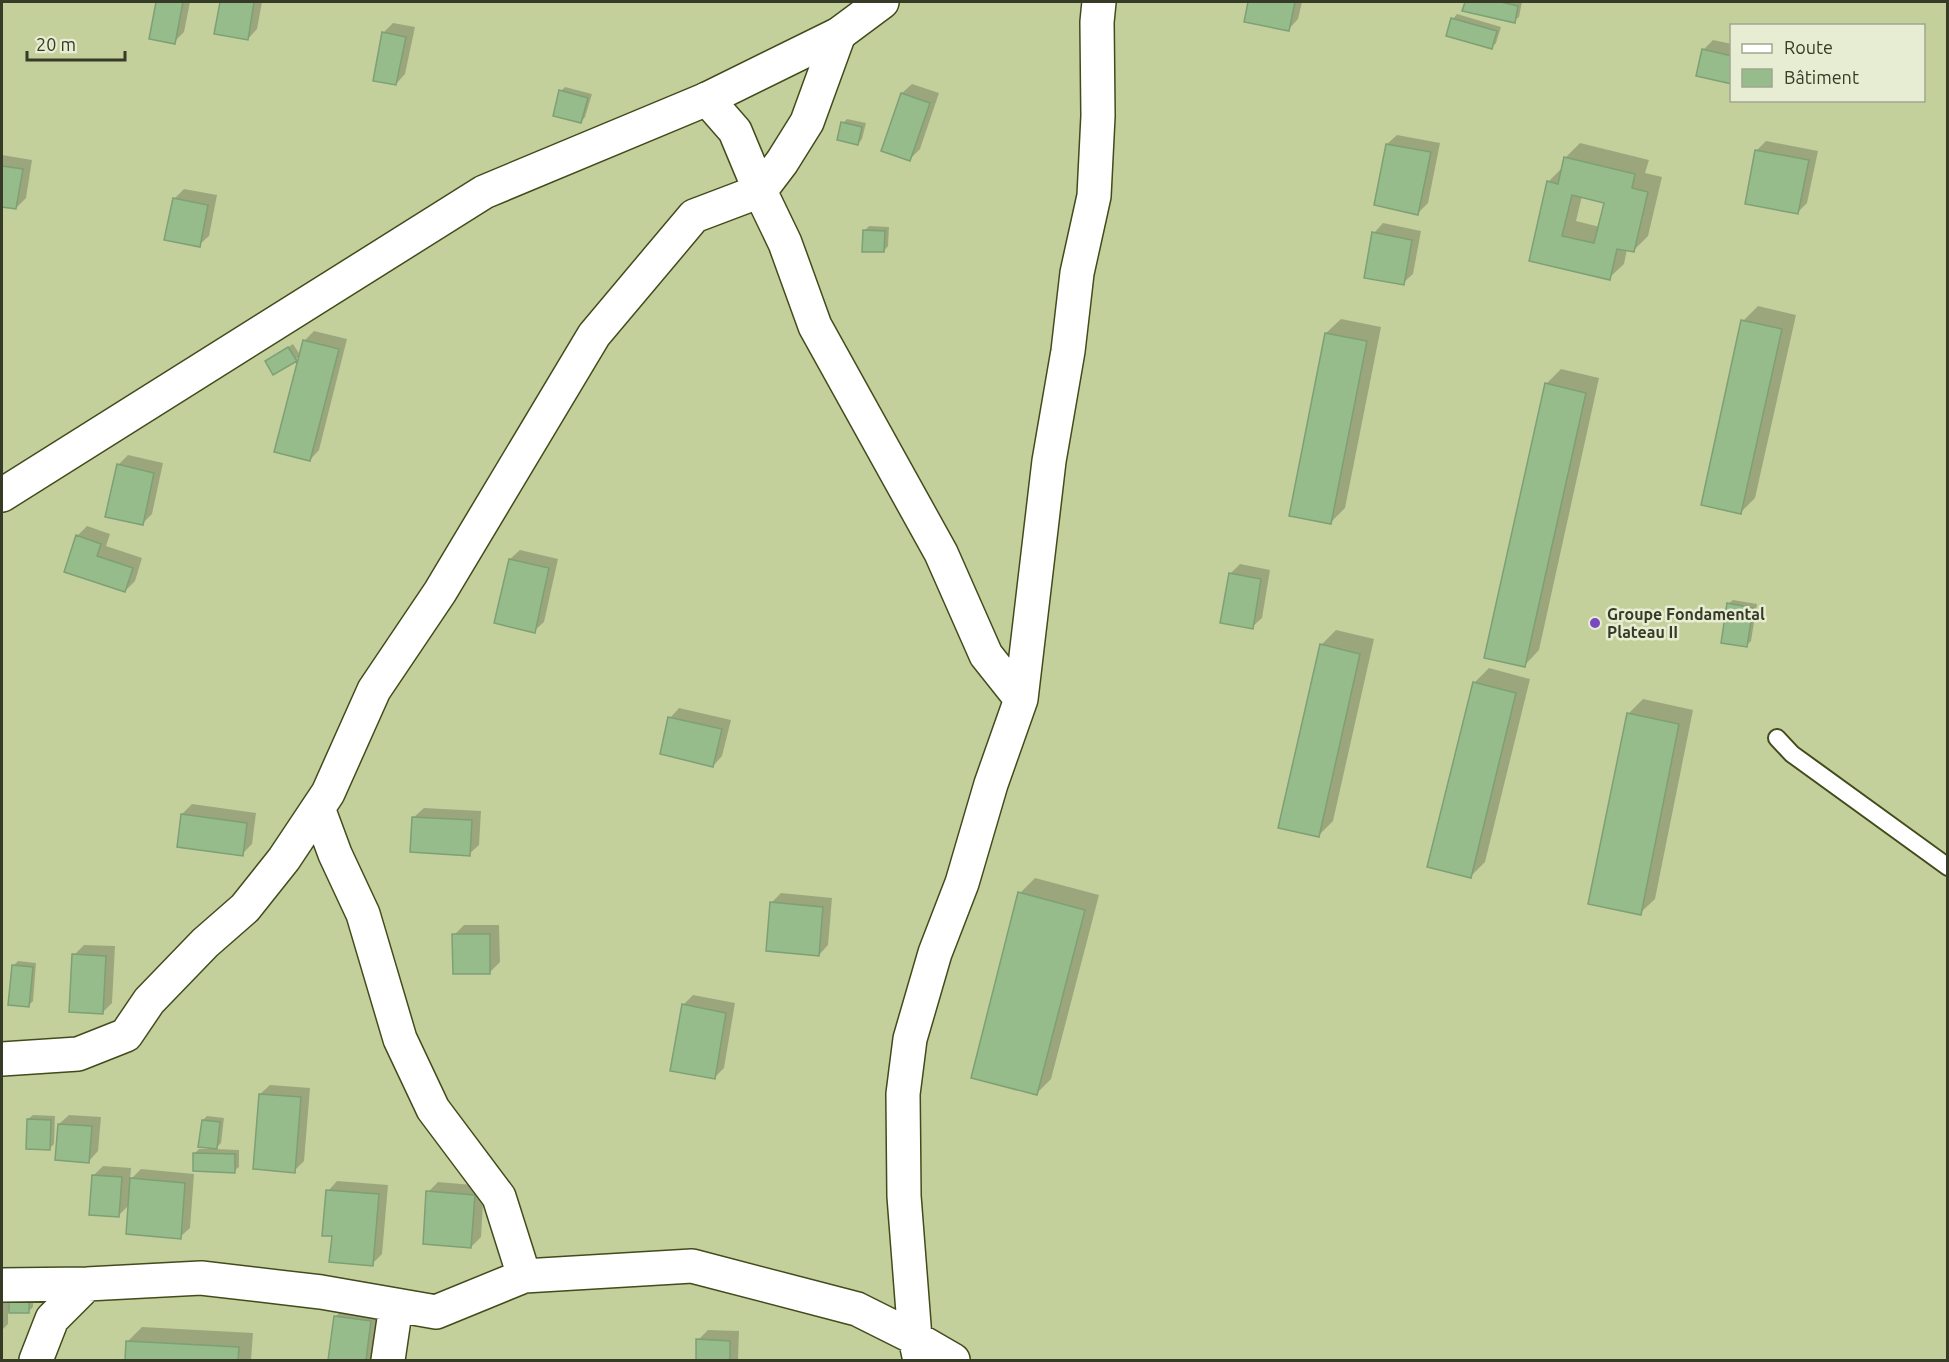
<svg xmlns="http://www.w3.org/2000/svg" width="1949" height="1362" viewBox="0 0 1949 1362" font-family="Ubuntu,sans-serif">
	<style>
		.shadow { fill: #0003; fill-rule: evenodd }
		.building { fill: #96bc8b; stroke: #7f9f75; stroke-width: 1.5; fill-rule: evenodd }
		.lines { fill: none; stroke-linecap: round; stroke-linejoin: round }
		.service-casing { stroke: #424b1b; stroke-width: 20 }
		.minor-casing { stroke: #424b1b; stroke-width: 36 }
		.tertiary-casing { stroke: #424b1b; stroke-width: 36 }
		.service { stroke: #fff; stroke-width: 16 }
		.minor { stroke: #fff; stroke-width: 33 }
		.tertiary { stroke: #fff; stroke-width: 33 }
		.poi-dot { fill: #7a49c1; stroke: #e6edd3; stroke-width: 2 }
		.labels { text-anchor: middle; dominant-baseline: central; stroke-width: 5; stroke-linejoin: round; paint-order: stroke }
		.poi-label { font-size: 16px; font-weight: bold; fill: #363b26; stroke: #e6edd3; text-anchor: start }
	</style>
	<rect width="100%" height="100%" fill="#c3d09c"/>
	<path class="shadow" d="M158,2H190L184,32L174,42L151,38Z
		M221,2H262L257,29L248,39L216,33Z
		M1249,2H1302L1298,19L1289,29L1246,20Z
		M1466,2H1522L1519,17L1514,21L1464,10Z
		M1457,14L1501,27L1496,43L1491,48L1453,19Z
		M393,23L415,27L405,74L396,84L383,33Z
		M1713,40L1732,44V83L1704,49Z
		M912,84L939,93L920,149L910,159L902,93Z
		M565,87L592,94L585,117L581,122L561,91Z
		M847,119L866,123L862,139L858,144L843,123Z
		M1397,135L1440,143L1428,203L1418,213L1387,144Z
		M1766,141L1818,151L1807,203L1798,212L1756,151Z
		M1580,143L1649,160L1645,173L1662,177L1648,236L1633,251L1627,249L1624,264L1609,278L1530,259L1548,182L1563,167L1565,158ZM1582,196L1605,202L1600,227L1576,221Z
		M2,155L32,160L26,198L16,208L2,205Z
		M184,189L217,195L209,236L199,245L174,199Z
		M1383,223L1421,231L1413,274L1403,283L1374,233Z
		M869,226L889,227L888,246L884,251L864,231Z
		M1758,306L1796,315L1755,498L1740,513L1743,321Z
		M1341,319L1381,327L1345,508L1330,523L1326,333Z
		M314,331L347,339L319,450L310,460L304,341Z
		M293,344L300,355L296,359L267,361Z
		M1561,369L1599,378L1539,650L1525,665L1546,384Z
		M128,455L163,463L152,514L142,524L118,465Z
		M87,526L110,534L106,546L142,558L135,581L125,591L77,536Z
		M520,550L558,559L544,622L534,631L510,559Z
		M1240,564L1270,570L1262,618L1252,627L1230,574Z
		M1733,600L1757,604L1751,641L1746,646L1728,604Z
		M1336,630L1374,639L1333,821L1318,836L1321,645Z
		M1489,668L1530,679L1485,862L1470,877L1474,683Z
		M1643,699L1693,710L1655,899L1640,913L1628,714Z
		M679,708L731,720L722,756L713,766L670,718Z
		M192,804L256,813L252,844L242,854L182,814Z
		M424,808L481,811L479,845L469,854L414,817Z
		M1035,878L1099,895L1051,1079L1036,1094L1020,893Z
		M781,893L832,898L828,945L819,955L771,903Z
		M464,925H499L500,962L490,972L454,935Z
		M84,945L115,946L112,1003L102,1013L74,955Z
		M18,961L36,963L33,1001L29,1005L13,966Z
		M693,995L735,1003L724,1068L714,1078L683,1005Z
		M270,1085L310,1088L304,1161L294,1171L260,1094Z
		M33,1115L55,1116L54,1144L50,1148L28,1119Z
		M69,1115L101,1117L98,1151L89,1161L59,1124Z
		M207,1116L224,1118L221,1143L215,1149L239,1150V1167L234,1171L195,1153L199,1149H211L203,1120Z
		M103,1166L131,1168L130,1180L141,1169L194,1174L190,1228L180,1237L130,1204L118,1216L93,1176Z
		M337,1181L388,1185L382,1254L372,1264L333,1235L328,1191Z
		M438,1182L484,1186L481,1237L471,1247L428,1192Z
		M2,1285L33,1295V1307L29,1311H8V1324L2,1330Z
		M346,1307L380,1311L374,1360H330L336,1316Z
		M142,1327L253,1333L251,1360H126L127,1342Z
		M708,1330L739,1331L738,1360H697L698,1340Z"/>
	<path class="building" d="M156,2H183L175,44L149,39Z
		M220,2H254L248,40L214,34Z
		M1248,2H1295L1289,31L1244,22Z
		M1465,2H1501L1518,6L1515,23L1462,11Z
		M1451,18L1497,31L1492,49L1446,36Z
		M382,32L406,37L396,85L373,81Z
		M1702,49L1732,56V84L1696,76Z
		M559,90L588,98L581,123L553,116Z
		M901,93L930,103L910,161L881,151Z
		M841,122L862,127L858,145L837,140Z
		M1386,144L1431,152L1418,215L1374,205Z
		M1755,150L1809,160L1798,214L1745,204Z
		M1564,157L1635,174L1632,188L1648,192L1634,252L1617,249L1610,280L1529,261L1547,181L1558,184ZM1572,195L1604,203L1594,243L1562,236Z
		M2,166L23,169L16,209L2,207Z
		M173,198L208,205L200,247L164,240Z
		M863,230L885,231L884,252H862Z
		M1372,232L1412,240L1404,285L1364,278Z
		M1741,320L1782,329L1741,514L1701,505Z
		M1325,333L1367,341L1331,524L1289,516Z
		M303,340L339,349L310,461L274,452Z
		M288,347L297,361L273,375L265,361Z
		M1545,383L1586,393L1525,667L1484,658Z
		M117,464L154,473L143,525L105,517Z
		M76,535L101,544L97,556L133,568L125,592L64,572Z
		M509,559L549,568L535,633L494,623Z
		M1229,573L1261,579L1253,629L1220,623Z
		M1727,603L1753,608L1747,647L1721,643Z
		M1320,644L1360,654L1319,837L1278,828Z
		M1473,682L1516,693L1471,878L1427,867Z
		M1627,713L1679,724L1641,915L1588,904Z
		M668,717L722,729L713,767L660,754Z
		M181,814L247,823L243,856L177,847Z
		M412,817L472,820L470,856L410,852Z
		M1018,892L1085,910L1037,1095L971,1078Z
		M770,902L823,907L819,956L766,951Z
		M452,934H490V974H453Z
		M72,954L106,956L103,1014L69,1012Z
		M12,965L33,967L29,1007L8,1005Z
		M682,1004L726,1013L715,1079L670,1071Z
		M259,1094L301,1097L295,1173L253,1169Z
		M27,1119L51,1120L50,1150L26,1149Z
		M202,1120L220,1122L217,1149L198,1147Z
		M58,1124L92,1126L89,1163L55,1160Z
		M193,1153L235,1154V1173L193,1171Z
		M92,1175L122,1177L119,1217L89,1215Z
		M130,1178L185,1183L181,1239L126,1234Z
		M326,1190L379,1194L373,1266L329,1262L332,1236H322Z
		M426,1191L475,1195L471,1248L423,1244Z
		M9,1299H29V1313H9Z
		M334,1316L371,1321L366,1360H328Z
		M696,1339L730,1341V1360H696Z
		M126,1341L239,1347L238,1360H125Z"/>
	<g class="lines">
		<g class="service-casing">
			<path id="service" d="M1777,738L1792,754L1948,867"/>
		</g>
		<g class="minor-casing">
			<path id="minor" d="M839,34L807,122L782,162L760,191L785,243L815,326L941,553L986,655L1021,699L1049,461L1068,351L1077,273L1094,196L1098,116L1097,22L1099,2
				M318,808L335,854L363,914L400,1039L433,1109L499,1197L524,1276
				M2,1059L78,1054L126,1035L149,1001L205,943L245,908L284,859L328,793L374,690L440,592L594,335L694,216L760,191L735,131L707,99
				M2,1285L87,1284L201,1278L321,1292L436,1312L524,1276L692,1266L857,1309L915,1338L953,1360
				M919,1356L915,1338L904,1196L903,1094L910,1039L935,953L962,883L991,784L1021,699
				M36,1360L52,1319L87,1284
				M388,1360L396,1305"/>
		</g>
		<g class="tertiary-casing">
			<path id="tertiary" d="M2,495L484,192L707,99L839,34L882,2"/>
		</g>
		<use href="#service" class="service"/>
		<use href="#minor" class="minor"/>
		<use href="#tertiary" class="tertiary"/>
	</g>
	<circle class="poi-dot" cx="1595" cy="623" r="6"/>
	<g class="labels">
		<g class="poi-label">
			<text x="1607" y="614">Groupe Fondamental<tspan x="1607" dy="18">Plateau II</tspan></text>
		</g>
	</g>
	<rect width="1949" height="1362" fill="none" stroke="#363b26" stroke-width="6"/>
	<rect x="1730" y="24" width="195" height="78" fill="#e6edd3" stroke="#a0a68e" stroke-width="1.5"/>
	<rect x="1742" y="44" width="30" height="9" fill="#ffffff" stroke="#a0a68e" stroke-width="1.5"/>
	<text x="1784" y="54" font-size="18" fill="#363b26">Route</text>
	<rect x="1742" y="69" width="30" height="18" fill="#96bc8b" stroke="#a0a68e" stroke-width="1.5"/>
	<text x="1784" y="84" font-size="18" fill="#363b26">Bâtiment</text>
	<path d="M27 51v9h98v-9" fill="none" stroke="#363b26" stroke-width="3"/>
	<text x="36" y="51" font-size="18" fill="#363b26" stroke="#e6edd3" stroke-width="4.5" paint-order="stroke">20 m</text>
</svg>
